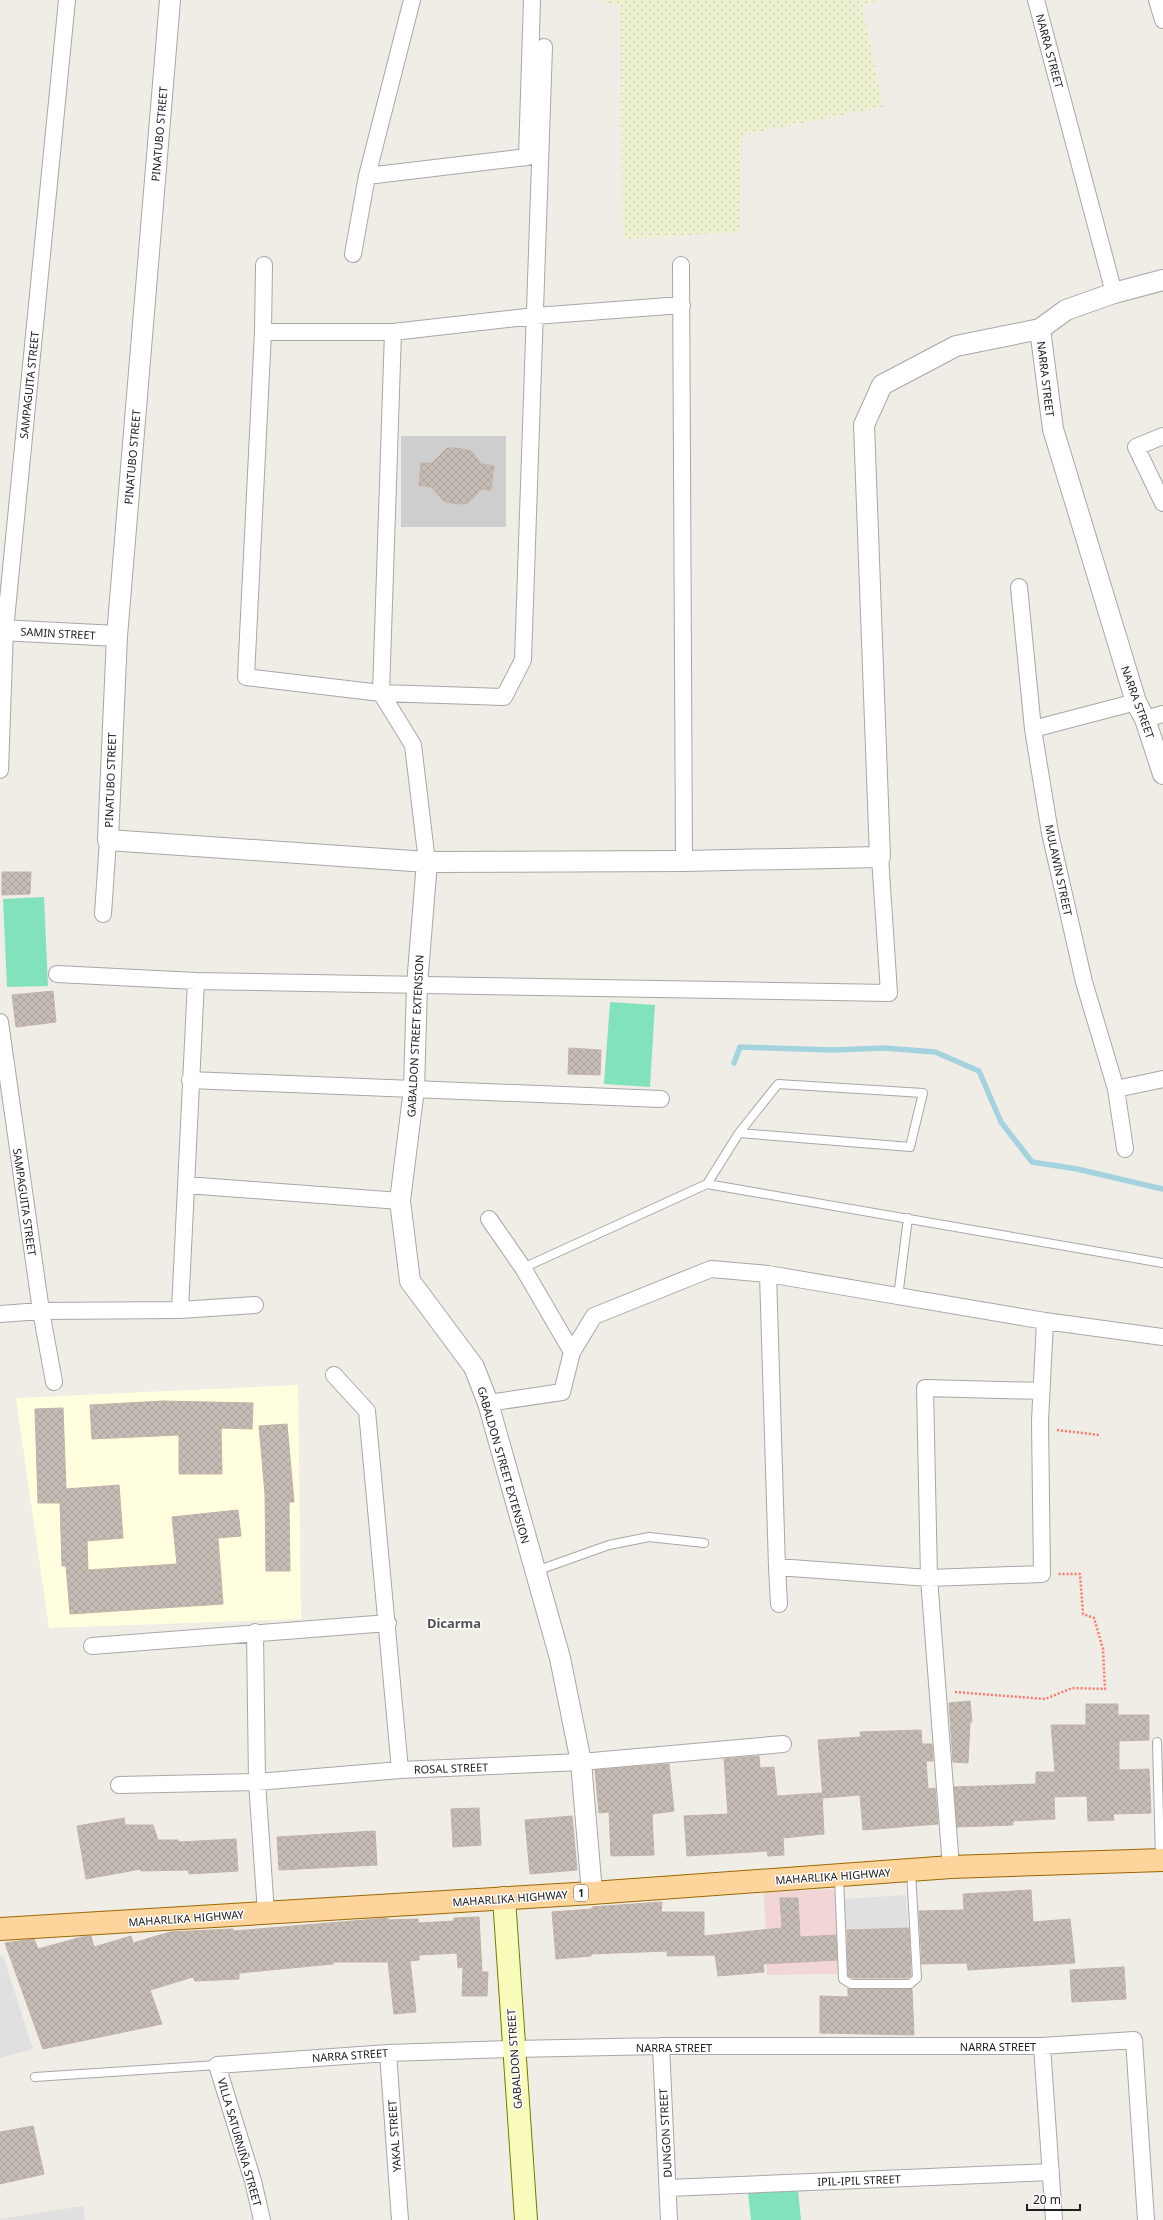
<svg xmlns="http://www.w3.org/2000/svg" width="1163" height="2220" viewBox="0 0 1163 2220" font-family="'Noto Sans',sans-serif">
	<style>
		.commercial { fill: #f2d6d5 }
		.education { fill: #ffffe0 }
		.religious { fill: #cecece }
		.farmland { fill: url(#farmland-dots) }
		.pitch { fill: #82e2bc }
		.parking { fill: #e0e0e0 }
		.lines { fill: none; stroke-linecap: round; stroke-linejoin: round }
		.stream { stroke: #a5d2df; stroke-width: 5.5 }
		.building { fill: url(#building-cross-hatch); stroke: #c3b3a7 }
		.service-casing { stroke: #a7a7a7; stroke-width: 10 }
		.minor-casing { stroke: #a7a7a7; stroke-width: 18 }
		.tertiary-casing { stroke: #a7a7a7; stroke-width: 22 }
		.secondary-casing { stroke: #6f7c02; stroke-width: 24 }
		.primary-casing { stroke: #9b6700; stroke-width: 24 }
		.path { stroke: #fe7869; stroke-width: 2.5; stroke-dasharray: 2 2; stroke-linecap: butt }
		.service { stroke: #fff; stroke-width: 8 }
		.minor { stroke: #fff; stroke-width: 16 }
		.tertiary { stroke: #fff; stroke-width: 20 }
		.secondary { stroke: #f8fbb9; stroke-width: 22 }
		.primary { stroke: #fed49d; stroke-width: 22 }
		.labels { text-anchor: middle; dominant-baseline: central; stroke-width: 3; stroke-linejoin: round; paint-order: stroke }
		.shield { fill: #fff; stroke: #636363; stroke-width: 1 }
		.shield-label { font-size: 10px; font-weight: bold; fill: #202020 }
		.street-label { font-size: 11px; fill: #202020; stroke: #fff }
		.quarter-label { font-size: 13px; font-weight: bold; fill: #535353; stroke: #fff }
	</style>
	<defs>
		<pattern id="farmland-dots" width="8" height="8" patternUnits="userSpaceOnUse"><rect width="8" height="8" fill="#edf0d1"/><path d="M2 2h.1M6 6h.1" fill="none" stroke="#cbceb3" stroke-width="1.8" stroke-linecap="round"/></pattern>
		<pattern id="building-cross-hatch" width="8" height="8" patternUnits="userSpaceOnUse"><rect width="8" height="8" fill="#c5bcb5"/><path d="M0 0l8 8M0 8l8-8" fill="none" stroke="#a9a19b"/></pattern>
	</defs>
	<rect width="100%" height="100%" fill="#f0ede6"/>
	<path class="commercial" d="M835,1889L840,1974L767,1975L764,1892Z"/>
	<path class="education" d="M298,1385L301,1619L49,1628L16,1398Z"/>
	<path class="religious" d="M401,436H506V527H401Z"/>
	<path class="farmland" d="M595,0H882L862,5L883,107L742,135L739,232L623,239L620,5Z"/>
	<path class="pitch" d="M44,897L48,986L7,987L3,899Z
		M610,1002L655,1005L650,1087L604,1084Z
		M798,2190L801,2220H751L748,2193Z"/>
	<path class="parking" d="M906,1895L908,1928L845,1930L843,1899Z
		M3,1956L33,2049L0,2058V1957Z
		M83,2206L85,2220H0V2219Z"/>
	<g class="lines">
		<path class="stream" d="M734,1063L740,1047L834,1050L884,1048L935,1052L979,1071L1001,1122L1032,1162L1077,1169L1163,1189"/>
	</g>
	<path class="building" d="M447,448H457L471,451L481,464L494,466L491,490L482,489L468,503L458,504L445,502L431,487L419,485L421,463H432Z
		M2,872H31L30,894L2,895Z
		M53,991L56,1022L16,1027L12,995Z
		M569,1048L601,1050L600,1075L568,1074Z
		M163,1401L253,1403L252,1429L221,1428L222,1474H179V1435L92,1439L90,1405Z
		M63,1408L66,1489L119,1485L123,1538L87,1541L88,1570L177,1564L172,1517L238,1510L241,1536L218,1538L223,1604L70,1614L66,1566H62L60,1503H38L35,1409Z
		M287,1424L294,1502H289L290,1571H266L265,1494L259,1426Z
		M970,1701L972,1722H970L968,1763L953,1762L949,1703Z
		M1086,1704H1118V1715H1149V1740L1119,1741V1770L1149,1769L1151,1813L1113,1814L1114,1820L1088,1821L1087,1796L1054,1797L1055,1819L1013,1821V1825L957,1827L954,1787L1036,1784V1772H1055L1051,1725H1086Z
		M921,1730L922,1744H932L933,1761H926L928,1789L935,1788L938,1824L863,1830L860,1795L823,1798L818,1740L861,1737L860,1732Z
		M759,1756L760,1768L774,1767L777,1796L822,1793L824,1834L783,1838L784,1855L768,1856L767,1851L687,1856L684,1816L728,1814L724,1759Z
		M669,1764L674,1811L652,1814L654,1855L611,1856L609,1812L599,1813L595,1770Z
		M479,1808L481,1845L453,1847L451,1809Z
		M572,1816L577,1870L530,1874L525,1820Z
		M124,1818L125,1825H153L158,1840H178L179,1842L236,1839L238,1871L189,1874L188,1870L141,1871V1869L86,1879L77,1826Z
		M375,1831L377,1865L279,1870L277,1837Z
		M1031,1890L1033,1922L1070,1919L1075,1963L968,1970L967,1963L922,1964L919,1911L964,1910L963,1894Z
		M780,1898H798L800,1937L836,1935L837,1960L763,1964L764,1972L718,1976L715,1955L667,1956V1951L591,1954V1956L556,1959L552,1912L592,1909V1907L662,1902L661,1912H704V1936L782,1928Z
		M479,1917L482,1972H488L487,1996H462L463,1967L458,1968L457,1953L419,1955V1960L410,1961L416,2012L394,2014L388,1962H333V1964L239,1973V1979L195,1981L193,1977L150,1990L162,2024L43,2049L5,1943L34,1939L38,1949L82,1937L91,1936L94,1947L131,1936L133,1943L170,1932L233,1929L234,1931L388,1918V1920L418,1919V1923L454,1921V1918Z
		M909,1928L911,1976L908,1978H853L848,1976L847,1930Z
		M1124,1967L1126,1999L1072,2002L1070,1970Z
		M848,1988L912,1989L914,2035L820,2033V1996L848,1997Z
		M33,2126L44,2174L0,2184V2132Z"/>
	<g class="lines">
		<g class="service-casing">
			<path id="service" d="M707,1184L739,1133L778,1084L923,1093L910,1147L739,1133
				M523,1268L707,1184L1163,1263
				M898,1297L908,1218
				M536,1571L609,1545L649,1537L704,1543
				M1157,1742L1160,1859
				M839,1876L843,1979L851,1984H910L917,1978L911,1871
				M35,2077L217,2065"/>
		</g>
		<g class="minor-casing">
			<path id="minor" d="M1036,0L1114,293
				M1157,0L1163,20
				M367,176L527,157L532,0
				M353,254L367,176L412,0
				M264,265L263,332L246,677L381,693L504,697L523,660L544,47
				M681,265L684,861
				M263,332H393L535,316L682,305
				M393,332L381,693L413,745L427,862
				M1163,436L1136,447L1163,503
				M1019,587L1033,729L1050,833L1084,982L1116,1089L1125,1149
				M1145,719L1163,714
				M1033,729L1136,702
				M0,770L5,630L67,0
				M103,914L108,840
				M57,974L196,981L889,993L880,857
				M0,1022L41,1311L54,1382
				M190,1080L661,1099
				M1116,1089L1163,1079
				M186,1185L400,1201
				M489,1219L523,1268L572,1352
				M768,1274L777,1567L779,1604
				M180,1310L255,1305
				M0,1314L41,1311L180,1310L196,981
				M334,1375L367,1411L400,1770
				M488,1403L562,1392L572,1352L594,1316L711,1269L768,1274L1045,1321L1163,1337
				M777,1567L929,1578L1042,1574L1040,1421L1045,1321
				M255,1632L257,1782L266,1913
				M92,1646L388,1623
				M119,1785L257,1782L400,1770L581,1762L783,1744
				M951,1867L929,1578L925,1388L1041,1391
				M661,2046L669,2220
				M1042,2046L1054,2220
				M388,2053L400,2220
				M668,2188L1051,2172
				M262,2220L253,2181L217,2065L388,2053L513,2049L661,2046H1042L1134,2040L1146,2220"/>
		</g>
		<g class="tertiary-casing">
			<path id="tertiary" d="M170,0L117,636L108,840L427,862L684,861L880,857L864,425L882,385L956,346L1040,329
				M1163,280L1114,293L1066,310L1040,329L1053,429L1136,702L1145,719L1163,774
				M0,630L117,636
				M427,862L417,985L414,1089L400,1201L410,1281L474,1367L488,1403L560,1658L581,1762L592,1893"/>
		</g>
		<g class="secondary-casing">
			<path id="secondary" d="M504,1898L526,2220"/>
		</g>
		<g class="primary-casing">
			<path id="primary" d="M0,1929L592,1893L951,1867L1163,1860"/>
		</g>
		<path class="path" d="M1057,1430L1099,1435
			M955,1692L1045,1699L1072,1688L1105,1689L1103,1649L1094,1618L1083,1614L1080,1574H1058"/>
		<use href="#service" class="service"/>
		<use href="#minor" class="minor"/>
		<use href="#tertiary" class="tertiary"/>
		<use href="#secondary" class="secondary"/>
		<use href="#primary" class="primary"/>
	</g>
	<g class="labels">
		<rect class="shield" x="574" y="1885" width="14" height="16" rx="3"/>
		<g class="shield-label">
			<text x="581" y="1893">1</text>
		</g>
		<g class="street-label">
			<text transform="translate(1050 51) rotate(75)">NARRA STREET</text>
			<text transform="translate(159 134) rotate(-85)">PINATUBO STREET</text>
			<text transform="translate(1046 379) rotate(83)">NARRA STREET</text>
			<text transform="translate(29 385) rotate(-84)">SAMPAGUITA STREET</text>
			<text transform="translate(132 457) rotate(-85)">PINATUBO STREET</text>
			<text transform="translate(58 633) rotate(3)">SAMIN STREET</text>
			<text transform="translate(1138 702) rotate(70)">NARRA STREET</text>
			<text transform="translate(110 780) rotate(-88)">PINATUBO STREET</text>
			<text transform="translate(1059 870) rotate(78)">MULAWIN STREET</text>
			<text transform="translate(415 1036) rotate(-87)">GABALDON STREET EXTENSION</text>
			<text transform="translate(25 1202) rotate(82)">SAMPAGUITA STREET</text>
			<text transform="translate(504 1465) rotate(74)">GABALDON STREET EXTENSION</text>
			<text transform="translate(451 1768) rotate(-2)">ROSAL STREET</text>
			<text transform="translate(833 1876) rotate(-4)">MAHARLIKA HIGHWAY</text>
			<text transform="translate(510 1898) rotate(-4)">MAHARLIKA HIGHWAY</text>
			<text transform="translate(186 1918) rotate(-4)">MAHARLIKA HIGHWAY</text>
			<text x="998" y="2046">NARRA STREET</text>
			<text x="674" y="2047">NARRA STREET</text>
			<text transform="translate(350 2055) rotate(-4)">NARRA STREET</text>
			<text transform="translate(514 2059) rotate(-94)">GABALDON STREET</text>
			<text transform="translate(665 2133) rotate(-93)">DUNGON STREET</text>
			<text transform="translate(394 2136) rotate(-94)">YAKAL STREET</text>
			<text transform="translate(240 2142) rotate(74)">VILLA SATURNIÑA STREET</text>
			<text transform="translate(859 2180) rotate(-2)">IPIL-IPIL STREET</text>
		</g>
		<g class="quarter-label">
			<text x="454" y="1623">Dicarma</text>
		</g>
	</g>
	<path d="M1027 2204v6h53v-6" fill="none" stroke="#202020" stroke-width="2"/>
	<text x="1033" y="2204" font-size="12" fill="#202020" stroke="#ffffff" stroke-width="3" paint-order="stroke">20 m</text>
</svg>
